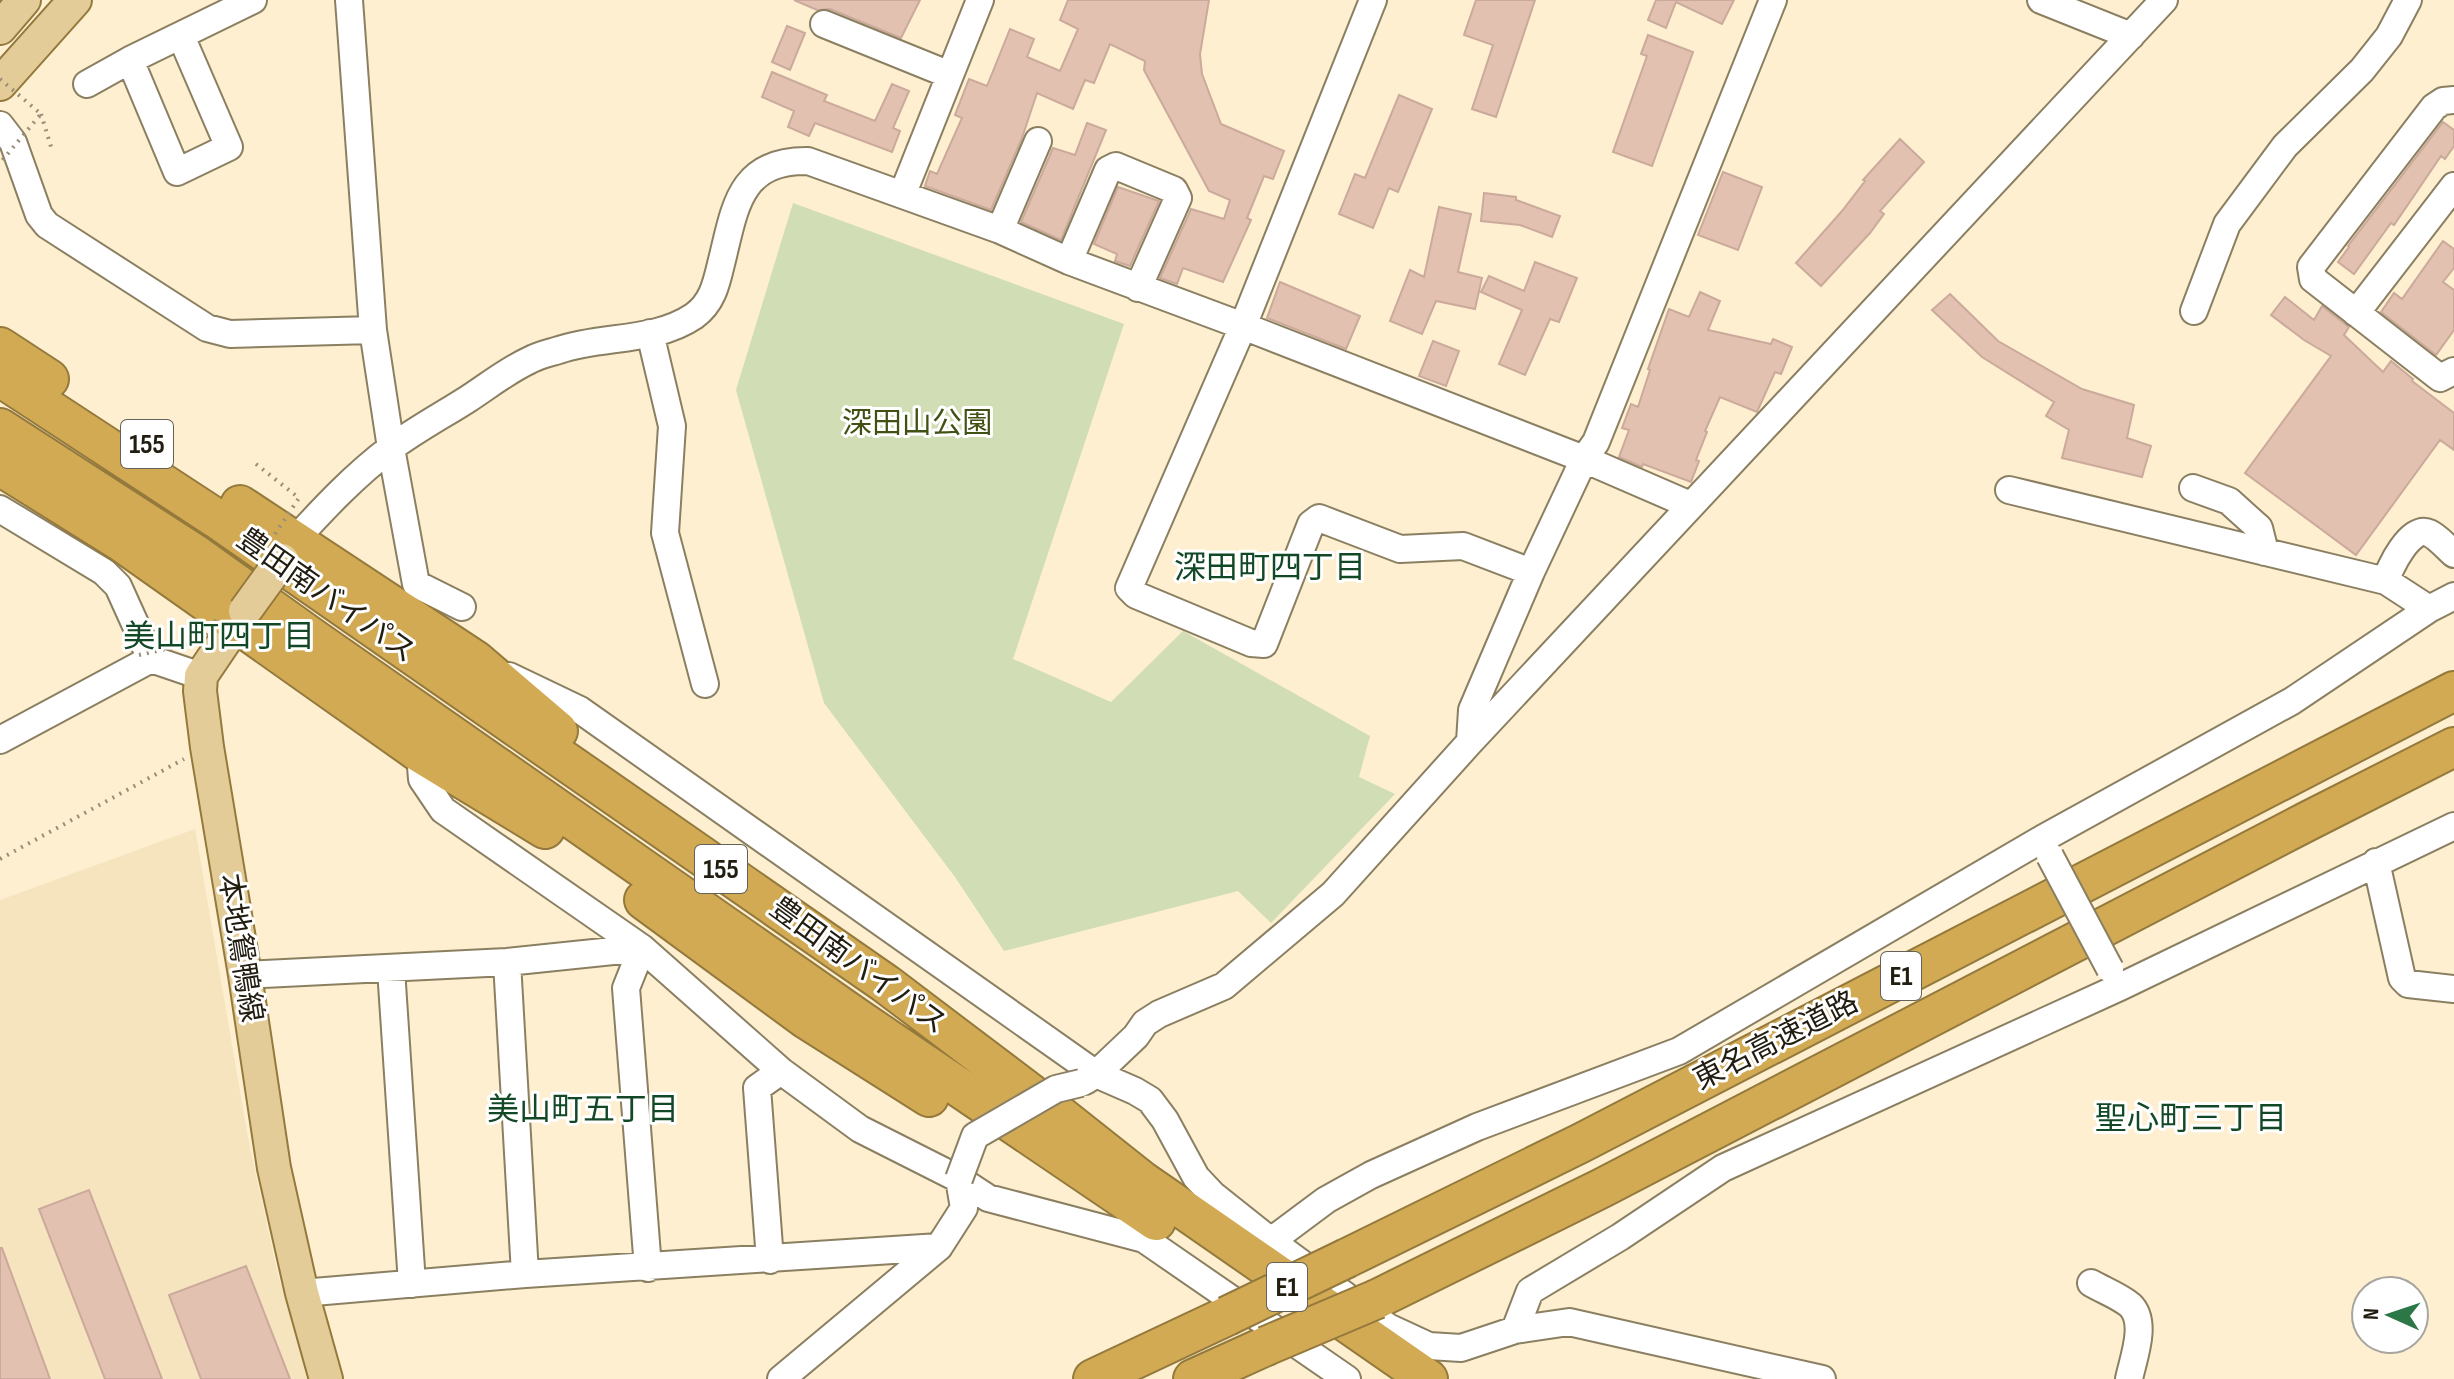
<svg xmlns="http://www.w3.org/2000/svg" width="2454" height="1379" viewBox="0 0 2454 1379" font-family="'Sofia Sans Condensed','Noto Sans JP',sans-serif">
	<style>
		.built { fill: #f5e4be }
		.green { fill: #d0ddb5 }
		.building { fill: #e2c1b1; stroke: #cbaa9b; stroke-width: 2 }
		.lines { fill: none; stroke-linecap: round; stroke-linejoin: round }
		.minor-casing { stroke: #8b7f62; stroke-width: 30 }
		.major-casing { stroke: #94793d; stroke-width: 36 }
		.highway-casing { stroke: #94793d; stroke-width: 42 }
		.path { stroke: #998f79; stroke-width: 4; stroke-dasharray: 2 6; stroke-linecap: butt }
		.minor { stroke: #fff; stroke-width: 26 }
		.major { stroke: #e4cc98; stroke-width: 32 }
		.highway { stroke: #d2aa54; stroke-width: 38 }
		.minor-bridge-casing { stroke: #8b7f62; stroke-width: 30; stroke-linecap: butt }
		.major-bridge-casing { stroke: #94793d; stroke-width: 36; stroke-linecap: butt }
		.highway-bridge-casing { stroke: #94793d; stroke-width: 42; stroke-linecap: butt }
		.path-bridge { stroke: #998f79; stroke-width: 4; stroke-dasharray: 2 6; stroke-linecap: butt }
		.minor-bridge { stroke: #fff; stroke-width: 26 }
		.major-bridge { stroke: #e4cc98; stroke-width: 32 }
		.highway-bridge { stroke: #d2aa54; stroke-width: 38 }
		.labels { text-anchor: middle; dominant-baseline: central; stroke-width: 6; stroke-linejoin: round; paint-order: stroke }
		.shield { fill: #fff; stroke: #646158; stroke-width: 2 }
		.shield-label { font-size: 28px; font-weight: bold; fill: #221d11 }
		.park-label { font-size: 30px; fill: #415114; stroke: #fff }
		.street-label { font-size: 30px; fill: #221d11; stroke: #fff }
		.neighbourhood-label { font-size: 32px; fill: #134826; stroke: #fff }
	</style>
	<rect width="100%" height="100%" fill="#fdefd0"/>
	<path class="built" d="M195,829L248,1138L278,1275L310,1379H0V900Z"/>
	<path class="green" d="M793,203L1124,324L1013,659L1111,702L1183,631L1370,736L1359,777L1395,794L1271,923L1238,891L1004,951L955,877L824,703L736,390Z"/>
	<path class="building" d="M794,0H920L901,38L830,9L817,10Z
		M1068,0H1209L1200,54L1202,74L1221,124L1284,151L1273,179L1264,176L1247,218L1251,220L1223,282L1183,268L1177,284L1160,278L1191,209L1224,219L1230,200L1209,191L1144,70L1145,61L1110,44L1094,83L1085,80L1073,109L1037,93L1022,138L991,210L925,186L930,171L937,174L962,118L955,115L969,79L987,86L1010,29L1034,39L1027,57L1060,71L1078,29L1060,20Z
		M1476,0H1535L1496,117L1472,109L1493,45L1464,35Z
		M1656,0H1734L1722,24L1676,2L1666,28L1648,20Z
		M787,26L805,33L790,70L772,62Z
		M1648,35L1693,52L1652,166L1613,152L1647,56L1641,54Z
		M772,72L827,95L824,101L875,121L892,84L909,91L893,128L900,131L892,152L815,123L809,136L788,127L794,111L762,97Z
		M1399,95L1432,109L1398,192L1389,188L1373,228L1339,214L1355,174L1365,178Z
		M2443,122L2454,130V146L2445,159L2441,156L2394,225L2391,223L2354,274L2338,262L2349,247L2348,246Z
		M1087,123L1106,130L1061,240L1021,222L1053,148L1075,155Z
		M1900,139L1924,162L1880,211L1884,214L1870,233L1821,286L1796,263L1842,211L1865,181L1863,180Z
		M1723,172L1762,187L1738,250L1698,235Z
		M1118,187L1159,201L1130,266L1115,261L1117,254L1094,244Z
		M1484,193L1516,197V200L1560,216L1552,237L1520,225L1481,221Z
		M1439,207L1471,214L1458,272L1482,278L1475,309L1436,301L1422,334L1390,321L1410,270L1424,277Z
		M2443,241L2454,249V268L2443,282L2454,290V330L2436,355L2381,312L2394,293L2402,299Z
		M1535,262L1577,278L1559,322L1550,319L1525,375L1499,364L1522,310L1481,292L1489,276L1524,291Z
		M1280,282L1360,316L1346,349L1267,318Z
		M1700,292L1720,301L1708,330L1771,344L1773,339L1792,347L1781,374L1775,372L1757,412L1720,397L1705,431L1707,432L1696,460L1699,461L1691,482L1643,464L1642,467L1619,457L1629,430L1622,428L1631,404L1638,407L1650,370L1648,369L1669,309L1689,317Z
		M1950,294L1998,341L2082,389L2134,405L2127,438L2151,446L2142,477L2062,458L2069,430L2046,416L2054,402L1982,357L1932,310Z
		M2285,297L2314,320L2322,306L2349,327L2344,335L2383,372L2391,361L2413,379L2412,381L2454,413V450L2440,440L2356,555L2245,473L2331,356L2304,340L2271,315Z
		M1433,341L1459,351L1446,386L1419,376Z
		M89,1190L162,1379H105L39,1209Z
		M0,1248H2L50,1379H0Z
		M246,1266L290,1379H201L169,1295Z"/>
	<g class="lines">
		<g class="minor-casing">
			<path id="minor" d="M349,0L373,330L391,448L416,584L462,607
				M1373,0L1243,326L1129,588L1136,595L1251,643L1264,644L1311,524L1319,518L1400,549L1463,546L1531,572
				M2041,0L2131,36
				M824,24L950,75
				M130,60L177,172L229,147L181,36
				M87,84L130,60L253,0
				M2454,100L2443,101L2434,107L2311,267L2313,279L2440,378L2454,371
				M0,125L13,142L39,215L47,225L207,328L230,334L373,330
				M903,193L980,0
				M1000,230L1038,141
				M1069,261L1108,170L1116,166L1174,190L1178,198L1138,288
				M2194,311L2227,224L2285,146L2362,70L2389,36L2408,0
				M2356,313L2454,186
				M650,333L672,426L665,533L705,684
				M2193,488L2229,501L2259,528L2265,552
				M2009,490L2386,581L2429,609
				M0,509L104,572L118,586L151,659
				M294,541C324,508 355,475 391,448C415,430 443,415 468,399C488,386 508,370 530,360C539,355 549,353 559,350C602,335 654,343 694,316C712,303 716,285 721,264C735,209 738,160 808,161L1000,230L1069,261L1243,326L1584,459L1690,505
				M2386,581C2389,568 2411,524 2429,533C2438,537 2447,548 2454,554
				M509,676L580,710L1096,1074L1135,1091L1150,1100L1165,1120L1196,1177L1213,1195L1271,1241L1388,1327L1429,1346L1461,1348L1515,1330L1569,1322L1822,1379
				M0,740L151,659L201,676
				M1470,742L1472,710L1531,572L1584,459L1596,442L1773,0
				M420,753L422,779L443,810L642,948L781,1071L860,1129L959,1179L988,1198L1144,1239L1347,1379
				M2376,862L2402,978L2408,984L2454,989
				M507,962L525,1274
				M391,969L412,1284
				M245,975L507,962L642,948L626,988L648,1268
				M1085,1081L1096,1074L1136,1036L1145,1023L1159,1014L1224,986L1333,894L1470,742L2164,0
				M1271,1241L1326,1200L1371,1175L1477,1127L1679,1051L2042,839L2292,701L2429,609L2454,596
				M770,1260L757,1088L781,1071
				M2091,1283C2103,1290 2119,1296 2130,1305C2148,1322 2133,1359 2129,1379
				M302,1293L525,1274L939,1247
				M1515,1330L1530,1291L1620,1237L1723,1168L2120,987L2454,826
				M781,1379L939,1247L964,1208L959,1179"/>
		</g>
		<g class="major-casing">
			<path id="major" d="M0,28L24,0
				M0,84L75,0
				M245,611L201,676L200,691L207,747L245,975L274,1168L302,1293L326,1379"/>
		</g>
		<g class="highway-casing">
			<path id="highway" d="M0,347L49,379
				M0,377L217,519L886,984L1059,1115L1141,1180L1428,1379
				M0,428L195,554L311,637L860,1020L1156,1221
				M0,466L123,543L420,753L545,829
				M240,505L475,660L558,731
				M644,900L806,1019L929,1097
				M1347,1258L1581,1143L2454,691
				M1377,1299L1602,1188L2306,822L2454,747
				M1093,1379L1227,1316
				M1193,1379L1266,1346"/>
		</g>
		<path class="path" d="M41,114L52,150
			M256,464L299,498
			M0,859L184,759"/>
		<use href="#minor" class="minor"/>
		<use href="#major" class="major"/>
		<use href="#highway" class="highway"/>
		<g class="minor-bridge-casing">
			<path id="minor-bridge" d="M2050,856L2110,969
				M959,1179L975,1136L1056,1089L1081,1083"/>
		</g>
		<g class="major-bridge-casing">
			<path id="major-bridge" d="M245,611L282,560"/>
		</g>
		<g class="highway-bridge-casing">
			<path id="highway-bridge" d="M1227,1316L1347,1258
				M1266,1346L1377,1299"/>
		</g>
		<path class="path-bridge" d="M0,79L41,114L0,163
			M275,534L299,498
			M139,655L202,641L218,617"/>
		<use href="#minor-bridge" class="minor-bridge"/>
		<use href="#major-bridge" class="major-bridge"/>
		<use href="#highway-bridge" class="highway-bridge"/>
	</g>
	<g class="labels">
		<g class="shield">
			<rect x="121" y="420" width="52" height="48" rx="6"/>
			<rect x="695" y="845" width="52" height="48" rx="6"/>
			<rect x="1881" y="952" width="40" height="48" rx="6"/>
			<rect x="1267" y="1263" width="40" height="48" rx="6"/>
		</g>
		<g class="shield-label">
			<text x="147" y="444">155</text>
			<text x="721" y="869">155</text>
			<text x="1901" y="976">E1</text>
			<text x="1287" y="1287">E1</text>
		</g>
		<g class="park-label">
			<text x="917" y="424">深田山公園</text>
		</g>
		<g class="street-label">
			<text transform="translate(326 596) rotate(35)">豊田南バイパス</text>
			<text transform="translate(240 948) rotate(81)">本地鴛鴨線</text>
			<text transform="translate(858 966) rotate(36)">豊田南バイパス</text>
			<text transform="translate(1776 1041) rotate(-27)">東名高速道路</text>
		</g>
		<g class="neighbourhood-label">
			<text x="1270" y="568">深田町四丁目</text>
			<text x="219" y="637">美山町四丁目</text>
			<text x="583" y="1110">美山町五丁目</text>
			<text x="2191" y="1119">聖心町三丁目</text>
		</g>
	</g>
	<g transform="translate(2390 1315) rotate(273)"><circle r="38" fill="#ffffff" stroke="#a7a5a0" stroke-width="2"/>
	<path d="M0-6L14 30L0 20L-14 30Z" fill="#2b7745"/>
	<text y="-12" font-size="22" font-weight="bold" text-anchor="middle" fill="#221d11">N</text>
	</g>
</svg>
